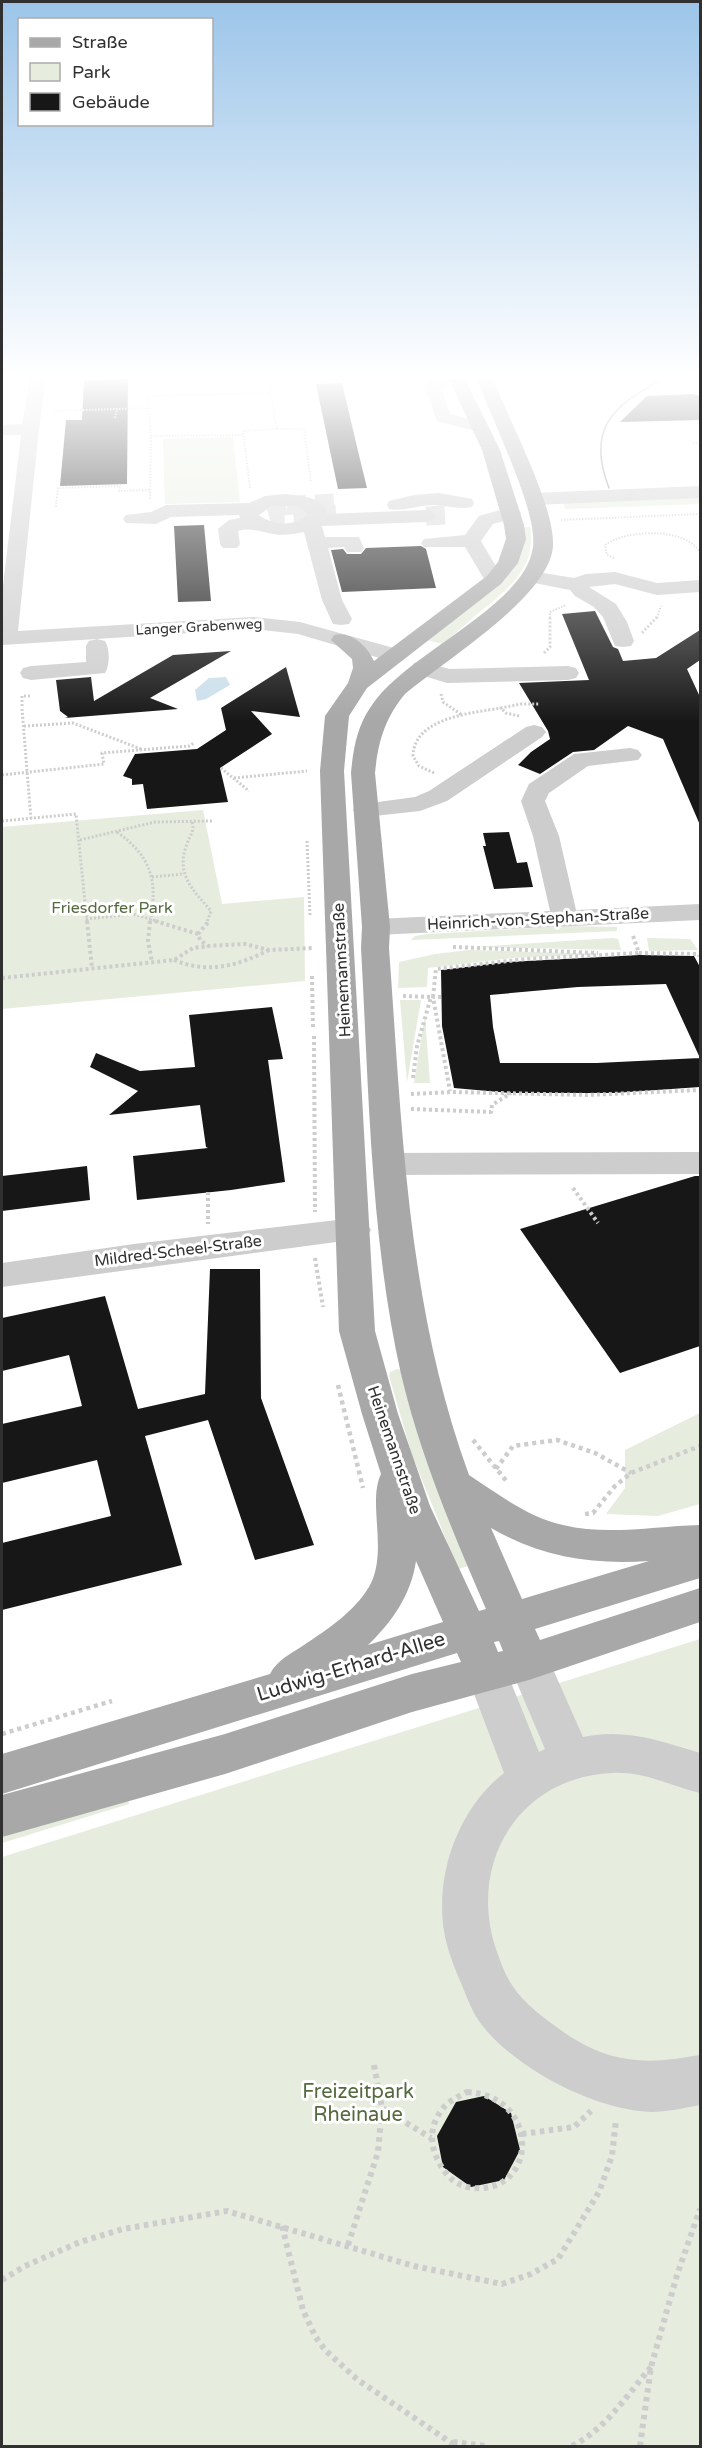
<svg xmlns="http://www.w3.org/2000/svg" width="702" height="2448" viewBox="0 0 702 2448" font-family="'Varela Round',sans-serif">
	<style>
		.green { fill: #e6ecde }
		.water { fill: #cbdfeb }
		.building { fill: #171717; fill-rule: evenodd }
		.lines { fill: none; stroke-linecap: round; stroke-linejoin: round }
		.minor-tunnel { stroke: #d6d6d6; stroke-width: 19; stroke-dasharray: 19 9; stroke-linecap: butt }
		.path-far4 { stroke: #cdcdcd; stroke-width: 2; stroke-dasharray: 1.5 1.5; stroke-linecap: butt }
		.path-far3 { stroke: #cdcdcd; stroke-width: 3; stroke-dasharray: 2 2; stroke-linecap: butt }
		.path-far2 { stroke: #cdcdcd; stroke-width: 4; stroke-dasharray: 3 3; stroke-linecap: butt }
		.path-far1 { stroke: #cdcdcd; stroke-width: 4.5; stroke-dasharray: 4 4; stroke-linecap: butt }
		.path { stroke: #cdcdcd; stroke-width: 6; stroke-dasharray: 4.5 4.5; stroke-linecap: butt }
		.minor { fill: #cdcdcd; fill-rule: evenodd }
		.major { fill: #a8a8a8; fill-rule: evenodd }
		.tram { stroke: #858585; stroke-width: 1.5 }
		.labels { text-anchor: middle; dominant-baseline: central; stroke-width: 6; stroke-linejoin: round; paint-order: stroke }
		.far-street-label { font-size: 14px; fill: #303030; stroke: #fff }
		.park-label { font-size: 16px; fill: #546a3e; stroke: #fff }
		.street-label { font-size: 16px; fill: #303030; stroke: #fff }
		.near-street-label { font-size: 20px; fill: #303030; stroke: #fff }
		.near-park-label { font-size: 20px; fill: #546a3e; stroke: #fff }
	</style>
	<rect width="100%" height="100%" fill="#fff"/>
	<path class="green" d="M233,437L240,502L165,504L163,439Z
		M700,496V504L565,509L562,500Z
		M523,527H530C537,567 509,588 481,611C468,621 456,634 442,644L427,640L499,586C518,564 518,555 523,527Z
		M203,810L222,904L304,897L305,981L2,1009V827Z
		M569,926L617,927V931L411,940L415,936L428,934Z
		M613,938L618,939L621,950L474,947Z
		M647,938L690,939L698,950L649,951Z
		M469,950L596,954L512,958L428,968L427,987L398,988L399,962L435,954Z
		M400,1000H421L407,1082Z
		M425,1016L430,1083H414Z
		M397,1369L401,1370L472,1565L458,1569L412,1455L389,1376L390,1372Z
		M700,1413V1504L658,1516L606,1514L625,1488V1450Z
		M700,1639V2446H2V1857Z
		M128,1800L129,1804L2,1843V1834Z"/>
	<path class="water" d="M226,677L230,685L206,699L197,701L195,690L209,678Z"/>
	<path class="building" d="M128,379L127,484L60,486L66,420H82L84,380Z
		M342,383L358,451L367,488L338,489L316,384Z
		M693,394L700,396V420L620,422L647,396Z
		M204,525L211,601L178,602L174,526Z
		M421,546L426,549L436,588L342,592L331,550L343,549L347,554H361L366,548Z
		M595,611L613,647L618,649L623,661L656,658L700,630V660L687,669L700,697V825L663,739L628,726L594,750L573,752L540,774L518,765L531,752L550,739L548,731L519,683L589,680L562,614Z
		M231,651L150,698L178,709L65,718L68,717L60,711L56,680L91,677L94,701L173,655Z
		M286,667L300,717L251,711L272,734L220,768L228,802L147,809L143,784L132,785V779L123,776L135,754L197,749L226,730L221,708Z
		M509,832L517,863L527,862L533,887L494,889L483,846H486L483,833Z
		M639,955L694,956L700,967V1087L614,1093H511L454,1088L442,1026L441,970L506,962ZM666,984L700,1058L597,1063H500L493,1027L490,995L578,987Z
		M272,1007L283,1059L268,1060L285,1182L231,1190L137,1200L133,1156L208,1148L206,1147L200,1105L109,1115L138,1091L90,1067L96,1053L140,1071L195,1067L189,1015Z
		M87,1166L90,1200L2,1211V1176Z
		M695,1176H700V1346L620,1373L520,1229Z
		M210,1269H260L261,1398L314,1545L255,1560L208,1420L145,1436L182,1565L2,1610V1543L111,1516L97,1460L2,1483V1424L82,1406L69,1355L2,1371V1318L105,1296L138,1409L205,1394Z
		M484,2096L511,2113L520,2150L504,2180L471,2187L443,2167L437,2136L456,2102Z"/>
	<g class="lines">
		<path class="minor-tunnel" d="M334,503L276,506L279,517L336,514
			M426,516L445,515"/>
		<path class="path-far4" d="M53,411L148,408
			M115,418L117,409
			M277,429H304L311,483
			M151,436L244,435
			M693,443H700
			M120,484L119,491L150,490
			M250,488L243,431L277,429L270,393
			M150,499L151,436L147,396L270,393V383L409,379
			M56,507L58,488L120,486
			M561,520L700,514
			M614,558L607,555L605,545C626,529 687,527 700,553
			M550,618V612L566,605
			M657,618L661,606"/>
		<path class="path-far3" d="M642,633L658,616
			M544,653L550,647V616
			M441,694L443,702L462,715
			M22,706V696H32
			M22,709L31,819
			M519,716L506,713L501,708L521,704H540
			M24,726L73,723L141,749
			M221,768L249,791
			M434,773L419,766L413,756C414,717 473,713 501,708
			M2,775L104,764L102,753L189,746L194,743
			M234,778L307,771
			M2,821L76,814L87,922
			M192,822C195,831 190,835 187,844C175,874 193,890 211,911L207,922
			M117,832C152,857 158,882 150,922
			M80,840L155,822L213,821
			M307,841L310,915
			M152,877L183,874
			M86,919L133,914L160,922"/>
		<path class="path-far2" d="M87,921L92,968
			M150,921L148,941L152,962
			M155,921L198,934L200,940L208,946
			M198,934L209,921
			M633,936L639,953L698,954L699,956
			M453,947L598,953
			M174,960C208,974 237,966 269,950
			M312,976L313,1029
			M2,978L174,960L193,948L209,946L245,944L269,950L314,948
			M403,996L433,997L436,969L527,959L639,953V955
			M441,997H433L450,1091
			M314,1036L315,1212
			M413,1078L417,1046L431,997
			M411,1094L452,1092L588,1095L700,1090
			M411,1109L491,1112L492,1105L511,1093
			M573,1188L598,1223
			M208,1192V1224
			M315,1258L323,1307"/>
		<path class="path-far1" d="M338,1385L363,1488
			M473,1440L508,1483
			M496,1469L513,1446L557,1440L595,1453L631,1473
			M585,1514L593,1513L615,1486L631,1473L700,1446
			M2,1734L112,1701"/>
		<path class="path" d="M374,2065L382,2108L431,2138
			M467,2092C541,2096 538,2194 473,2188C463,2187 452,2182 446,2173C430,2153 426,2128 444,2107C449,2101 460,2096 467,2092Z
			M522,2134L574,2127L591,2111
			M282,2226L303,2310L315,2336L325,2350L358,2380L456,2446
			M348,2245L378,2152L382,2108
			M2,2280L25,2266L80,2242L123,2229L227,2211L414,2266L502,2284L531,2274L558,2259L599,2192L612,2156L616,2120
			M453,2442L486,2446
			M572,2446C606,2429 627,2395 651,2367
			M640,2446L651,2367L677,2275L700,2209"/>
		<path class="minor" d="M30,379H46L39,429L18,631L253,617L300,622L401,650L404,655L401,660L393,662L298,634L253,629L2,645V594L21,435H2V425L22,424Z
			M432,379H454L441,388L450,414L485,423L488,427L485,431L479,432L437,421L424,386Z
			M700,486V498L534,505L527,503L525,499L527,495L534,493Z
			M439,493L472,499L474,503L472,507C459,510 446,505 433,505C419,505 403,512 389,509L387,505L389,501L414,495Z
			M285,494C299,496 324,496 327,514L426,510L433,512L436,516L433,520L426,522L322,526L325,537H359L364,548L361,552H347L344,547L328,548L342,600L352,619L349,624L341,625L333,624L322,600L304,532C294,534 284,536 273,534C260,532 251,527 238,531L240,544L237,548H223L220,544L218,529L229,520L240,518L239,515L171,517L156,524L126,523L123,519L126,515L151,512L166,505L249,503L265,496ZM285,506L299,507L308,514C295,527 273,526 259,515L270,507Z
			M511,507L518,509L521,513L518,517L493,524L481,541L504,580L501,584H487L465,547H424L421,543L424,539L465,535L479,516Z
			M531,571L574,578L586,574L615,572L657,583L700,580V592L657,595L615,584L589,587L616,604L627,622L634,641L631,646L623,647L615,646L603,617L594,607L575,596L570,590L524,581L521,577L524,573Z
			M97,639L105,641C110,649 110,665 105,673L31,680L23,678L20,673L23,668L31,666L86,662V646L89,641Z
			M422,661L449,669L568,666L576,668L579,673L576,678L568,680L447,683L414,673L411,668L414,663Z
			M534,725L542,727L546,732L542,737L447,801L420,811L365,817L356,815L353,810L356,805L415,797L429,791L526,727Z
			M630,748L638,750L642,755L638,760L588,766L549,793L545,801L559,836L576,910L700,904V920L376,935L366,933L362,927L366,921L376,919L550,911L533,836L521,801L529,784L574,754Z
			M700,1152V1174L389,1175L378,1172L373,1164L378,1156L389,1153Z
			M354,1218L366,1222L371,1230L366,1238L2,1287V1263L134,1244Z
			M529,1644L544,1649L583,1737C625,1728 661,1741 700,1753V1793C671,1786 644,1771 612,1773C518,1777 466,1865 497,1952C501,1963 505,1975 512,1985C523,2003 545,2019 562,2031C582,2045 604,2056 628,2059C654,2063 676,2059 700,2055V2105C684,2108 667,2112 651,2112C594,2110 516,2069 481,2024C472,2012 467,1997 461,1983C454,1967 447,1949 444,1931C435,1874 458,1809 504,1773L466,1673L472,1660L487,1655L502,1660L539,1752L545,1749L508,1662L514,1649Z"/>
		<path class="major" d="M449,379H465L500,450L524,525L526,539L518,563L501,584L367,688L349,716L344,771L375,1331L398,1414L430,1506L479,1611L486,1609C453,1533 420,1455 401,1374C370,1235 369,1090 361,948L362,927L351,773C353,750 357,727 370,708C404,653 525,608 533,547C538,511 491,418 477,379H493C509,420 555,506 553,546C550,597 443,661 405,694C385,718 378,742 375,773L390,927L389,948C402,1126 407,1306 469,1475C498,1494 529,1518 563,1525C608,1536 655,1526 700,1525V1578L535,1629L540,1640L700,1588V1622L529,1680L412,1712L225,1774L2,1837V1795L225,1734L412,1674L461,1662L457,1653L2,1794V1754L270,1674C277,1660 292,1653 304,1645C328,1629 354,1612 369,1587C389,1552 367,1503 381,1474L362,1414L339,1331L320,771L325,716L348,683L353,668L352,659L331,640L334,635C351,631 367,646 374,661L487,576L498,562L506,539L504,525L482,450ZM491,1528C541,1557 592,1565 649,1561L522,1599ZM416,1561L443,1622L368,1645C392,1622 411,1595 416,1561ZM499,1641L503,1651L498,1652L494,1642Z"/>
		<path class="tram" d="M609,488C586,429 612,406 663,379"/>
	</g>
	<linearGradient id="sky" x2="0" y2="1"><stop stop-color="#9cc5e9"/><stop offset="0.52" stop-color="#fff"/><stop offset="1" stop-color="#fff" stop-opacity="0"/></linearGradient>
	<rect width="702" height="722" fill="url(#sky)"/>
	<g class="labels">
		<g class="far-street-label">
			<text transform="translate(199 627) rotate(-3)">Langer Grabenweg</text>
		</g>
		<g class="park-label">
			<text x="112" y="908">Friesdorfer Park</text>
		</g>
		<g class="street-label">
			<text transform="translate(538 919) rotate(-3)">Heinrich-von-Stephan-Straße</text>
			<text transform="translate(342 970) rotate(-93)">Heinemannstraße</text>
			<text transform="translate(178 1251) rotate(-7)">Mildred-Scheel-Straße</text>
			<text transform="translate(394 1450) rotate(71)">Heinemannstraße</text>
		</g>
		<g class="near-street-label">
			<text transform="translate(351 1667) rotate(-17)">Ludwig-Erhard-Allee</text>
		</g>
		<g class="near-park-label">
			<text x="358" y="2092">Freizeitpark<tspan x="358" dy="23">Rheinaue</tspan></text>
		</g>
	</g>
	<rect width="702" height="2448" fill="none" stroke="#303030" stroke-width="6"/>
	<rect x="18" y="18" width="195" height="108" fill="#ffffff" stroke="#acacac" stroke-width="1.5"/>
	<rect x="30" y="38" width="30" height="9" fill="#a8a8a8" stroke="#acacac" stroke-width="1.5"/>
	<text x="72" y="48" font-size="18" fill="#303030">Straße</text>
	<rect x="30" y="63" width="30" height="18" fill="#e6ecde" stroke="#acacac" stroke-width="1.5"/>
	<text x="72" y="78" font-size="18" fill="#303030">Park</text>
	<rect x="30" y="93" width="30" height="18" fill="#171717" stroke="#acacac" stroke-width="1.5"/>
	<text x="72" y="108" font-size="18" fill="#303030">Gebäude</text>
</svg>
